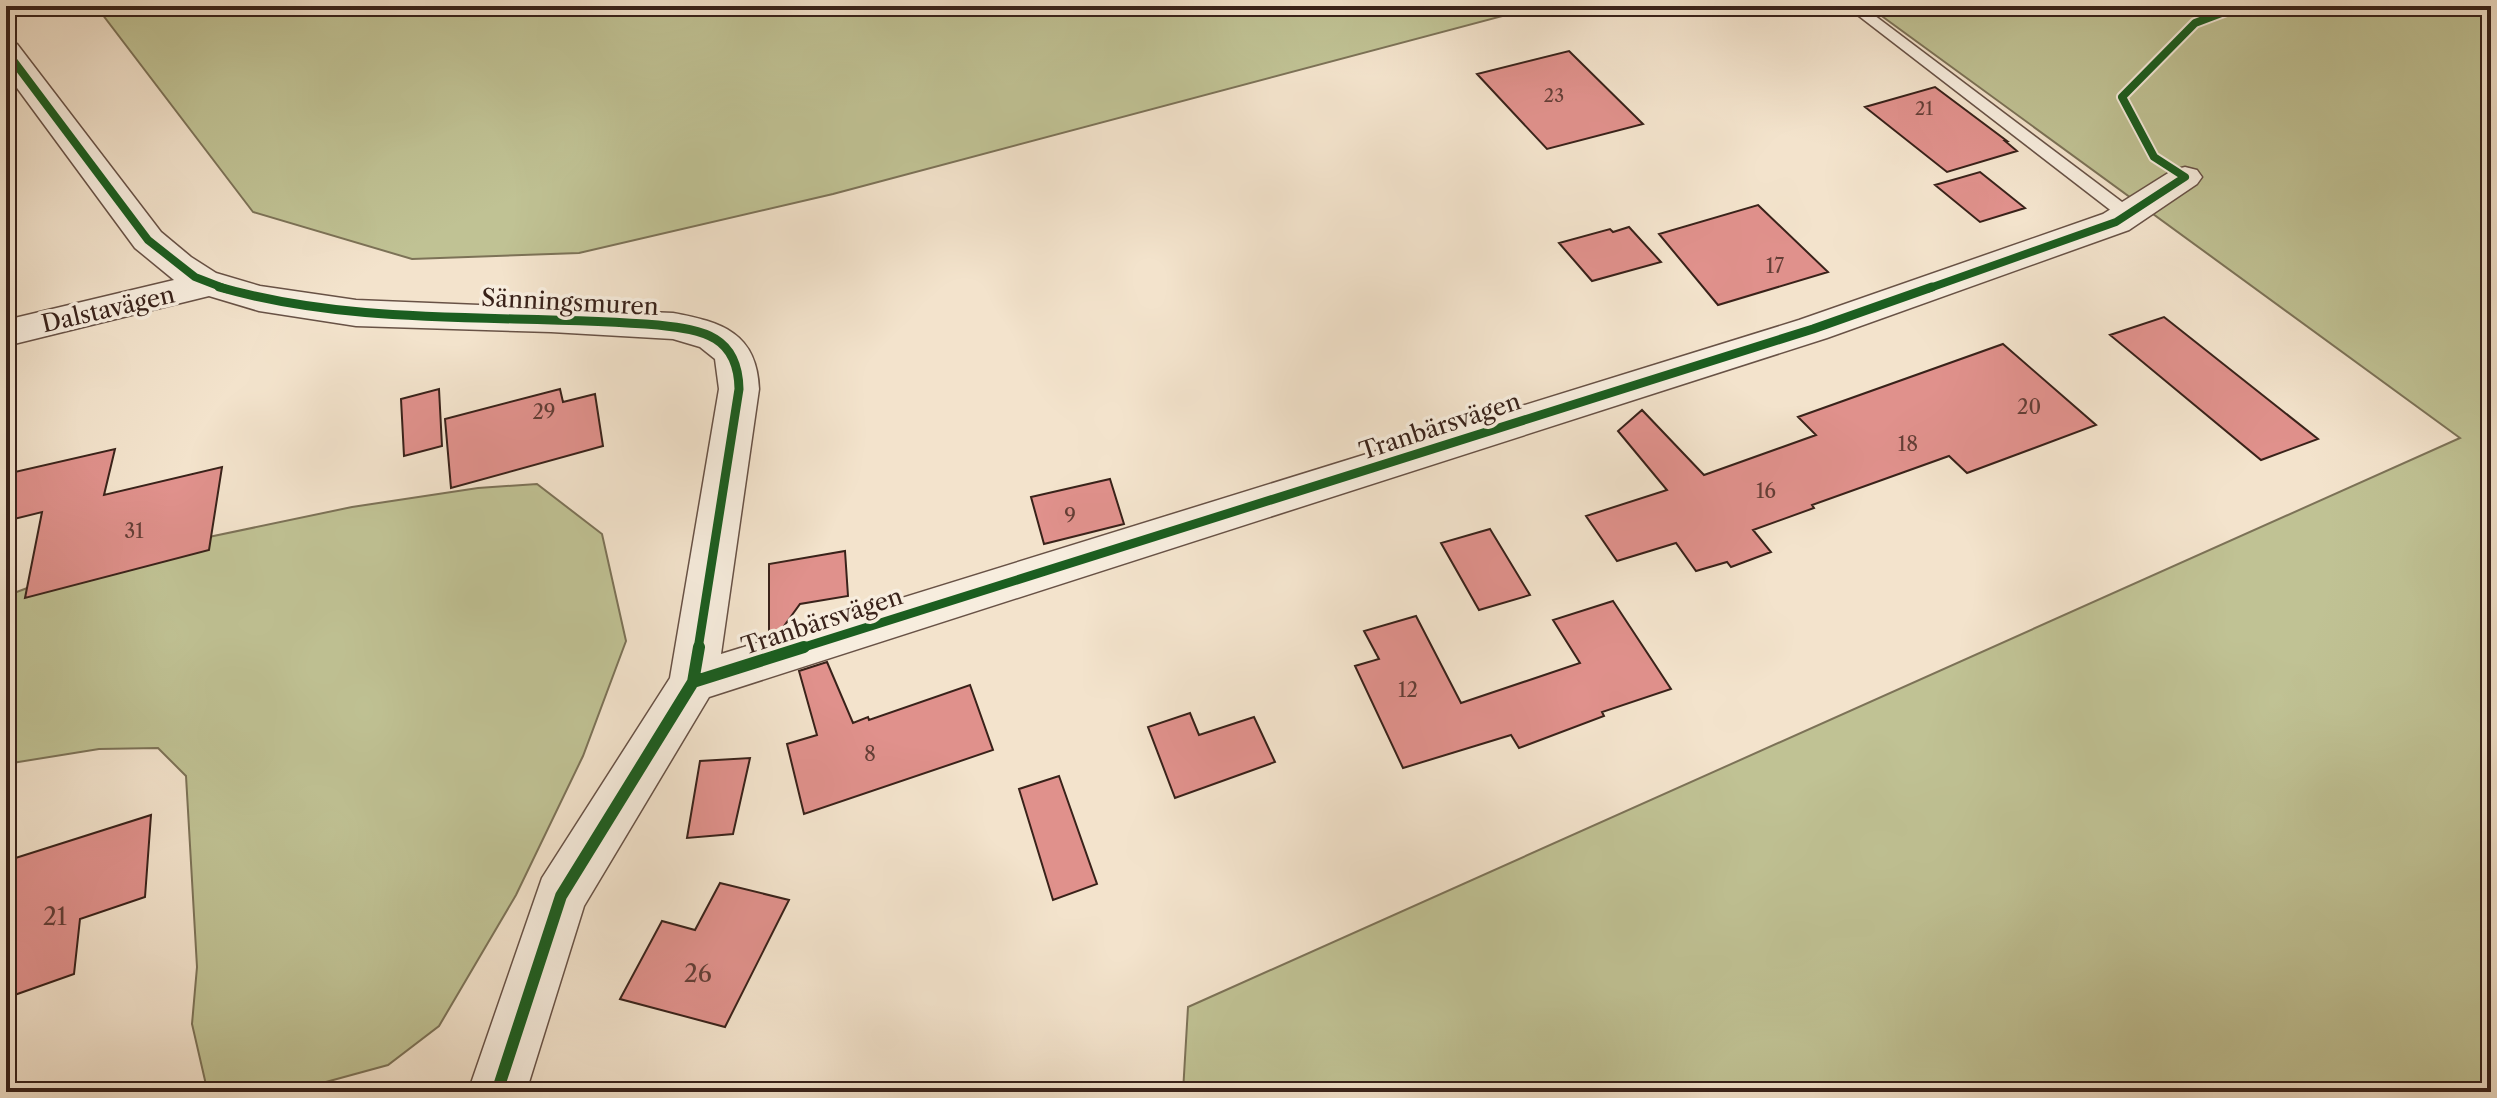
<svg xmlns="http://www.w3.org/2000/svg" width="2497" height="1098" viewBox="0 0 2497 1098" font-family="'Libre Caslon Text',serif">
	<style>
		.green { fill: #c0c294; stroke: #7c7257; stroke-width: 2 }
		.building { fill: #e0918c; stroke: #39221a; stroke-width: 2 }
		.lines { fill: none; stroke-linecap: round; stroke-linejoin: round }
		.lane-casing { stroke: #685246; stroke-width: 3 }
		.street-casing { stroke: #685246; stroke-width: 3 }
		.lane { fill: #f7edde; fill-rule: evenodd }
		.street { fill: #f7edde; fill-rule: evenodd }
		.cycleway-far2-casing { stroke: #f7edde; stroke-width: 12 }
		.cycleway-far1-casing { stroke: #f7edde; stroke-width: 14 }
		.cycleway-casing { stroke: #f7edde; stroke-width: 17 }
		.cycleway-far2 { stroke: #1b5e20; stroke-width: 8 }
		.cycleway-far1 { stroke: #1b5e20; stroke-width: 9 }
		.cycleway { stroke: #1b5e20; stroke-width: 12 }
		.labels { text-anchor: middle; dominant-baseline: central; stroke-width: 7; stroke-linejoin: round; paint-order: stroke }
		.far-number-label { font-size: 18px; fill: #633e36 }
		.number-label { font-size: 20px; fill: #633e36 }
		.street-label { font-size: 24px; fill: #39221a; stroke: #f7edde }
		.near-number-label { font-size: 24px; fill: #633e36 }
	</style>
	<rect width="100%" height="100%" fill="#f3e3cc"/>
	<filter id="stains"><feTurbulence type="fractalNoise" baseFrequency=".0025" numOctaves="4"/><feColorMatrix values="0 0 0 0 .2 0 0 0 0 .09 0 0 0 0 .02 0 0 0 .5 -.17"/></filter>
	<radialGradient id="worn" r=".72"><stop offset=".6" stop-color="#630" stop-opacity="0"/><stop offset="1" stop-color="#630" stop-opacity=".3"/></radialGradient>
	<path class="green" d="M96,6H1540L833,194L579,253L412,259L253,212Z
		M1868,6H2491V1092H1183L1188,1007L2460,438Z
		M537,484L602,534L626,641L583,756L516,895L439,1026L388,1065L293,1091L207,1089L192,1024L197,967L186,776L158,748L99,749L6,764V596L99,561L204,538L352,507L478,488Z"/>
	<path class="building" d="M1569,51L1643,124L1547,149L1477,74Z
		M1935,87L2007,141H2005L2017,151L1947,172L1865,107Z
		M1980,172L2025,208L1980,222L1935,185Z
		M1758,205L1828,272L1718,305L1659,234Z
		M1629,227L1661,262L1592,281L1559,243L1610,229L1613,232Z
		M2164,317L2318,439L2261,460L2110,335Z
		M2003,344L2096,425L1967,473L1949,456L1812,505L1814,508L1753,530L1771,552L1731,567L1727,562L1696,571L1676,543L1617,561L1586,516L1667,490L1618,431L1642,410L1704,475L1816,435L1798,417Z
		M439,389L442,446L404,456L401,399Z
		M560,389L563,402L595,394L603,446L451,488L445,419Z
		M115,449L104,495L222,467L209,550L25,598L42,512L6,521V474Z
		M1110,479L1124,524L1044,544L1031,497Z
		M1490,529L1530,595L1479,610L1441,543Z
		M845,551L848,596L800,604L779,633L769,636V564Z
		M1613,601L1671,689L1602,712L1604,716L1519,748L1511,735L1403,768L1355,666L1379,659L1364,631L1416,616L1461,703L1580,663L1553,620Z
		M827,662L853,723L868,717L869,720L970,685L993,750L804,814L787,744L817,735L799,671Z
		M1190,713L1199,735L1254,717L1275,762L1175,798L1148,727Z
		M750,758L733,834L687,838L700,761Z
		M1059,776L1097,884L1053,900L1019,789Z
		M151,815L145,897L80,919L74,974L6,998V861Z
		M720,883L789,900L725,1027L620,999L662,921L695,930Z"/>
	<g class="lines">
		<g class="lane-casing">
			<path id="lane" d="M1846,6H1862L2134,211L2137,215L2134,219H2122Z"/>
		</g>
		<g class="street-casing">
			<path id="street" d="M6,42L17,44L161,232L191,257L216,273L260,286L356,300L673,313C722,322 757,333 759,389L721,654L1799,320L2103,214L2173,170L2185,167L2197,170L2202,177L2197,184L2129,230L1827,338L709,697L584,906L526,1092H468L542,878L670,678L719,389L715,359L700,347L673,339L551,332L356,326L259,311L209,296L6,346V320L174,280L135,248L6,73Z"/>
		</g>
		<use href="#lane" class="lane"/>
		<use href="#street" class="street"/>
		<g class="cycleway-far2-casing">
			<path id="cycleway-far2" d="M6,51L148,240L195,277L226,289
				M1927,289L2116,222L2185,177L2154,157L2122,97L2195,23L2240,6"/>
		</g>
		<g class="cycleway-far1-casing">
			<path id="cycleway-far1" d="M219,287C362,328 511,313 658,325C704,330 738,336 739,389L698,649
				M798,649L1813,329L1932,287"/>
		</g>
		<g class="cycleway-casing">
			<path id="cycleway" d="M693,682L804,647
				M497,1092L561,896L693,682L699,647"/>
		</g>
		<use href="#cycleway-far2" class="cycleway-far2"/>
		<use href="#cycleway-far1" class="cycleway-far1"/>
		<use href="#cycleway" class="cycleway"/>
	</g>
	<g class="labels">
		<g class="far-number-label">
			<text x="1554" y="96">23</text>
			<text x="1924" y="109">21</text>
		</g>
		<g class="number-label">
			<text x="1775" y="266">17</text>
			<text x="2029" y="407">20</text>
			<text x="544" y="412">29</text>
			<text x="1908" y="444">18</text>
			<text x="1766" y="491">16</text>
			<text x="1070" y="516">9</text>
			<text x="134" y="531">31</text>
			<text x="1408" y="690">12</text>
			<text x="870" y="754">8</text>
		</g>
		<g class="street-label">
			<text transform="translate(570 302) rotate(3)">Sänningsmuren</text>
			<text transform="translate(108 309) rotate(-13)">Dalstavägen</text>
			<text transform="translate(1440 426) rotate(-18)">Tranbärsvägen</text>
			<text transform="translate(822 621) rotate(-18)">Tranbärsvägen</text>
		</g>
		<g class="near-number-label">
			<text x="55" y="916">21</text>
			<text x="698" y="973">26</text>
		</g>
	</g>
	<rect width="2497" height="1098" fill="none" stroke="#f3e3cc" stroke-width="32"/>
	<rect x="8" y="8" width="2481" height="1082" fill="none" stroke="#39221a" stroke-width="4"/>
	<rect x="16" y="16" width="2465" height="1066" fill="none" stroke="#39221a" stroke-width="2"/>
	<rect width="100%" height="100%" filter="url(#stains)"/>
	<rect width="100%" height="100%" fill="url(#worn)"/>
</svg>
